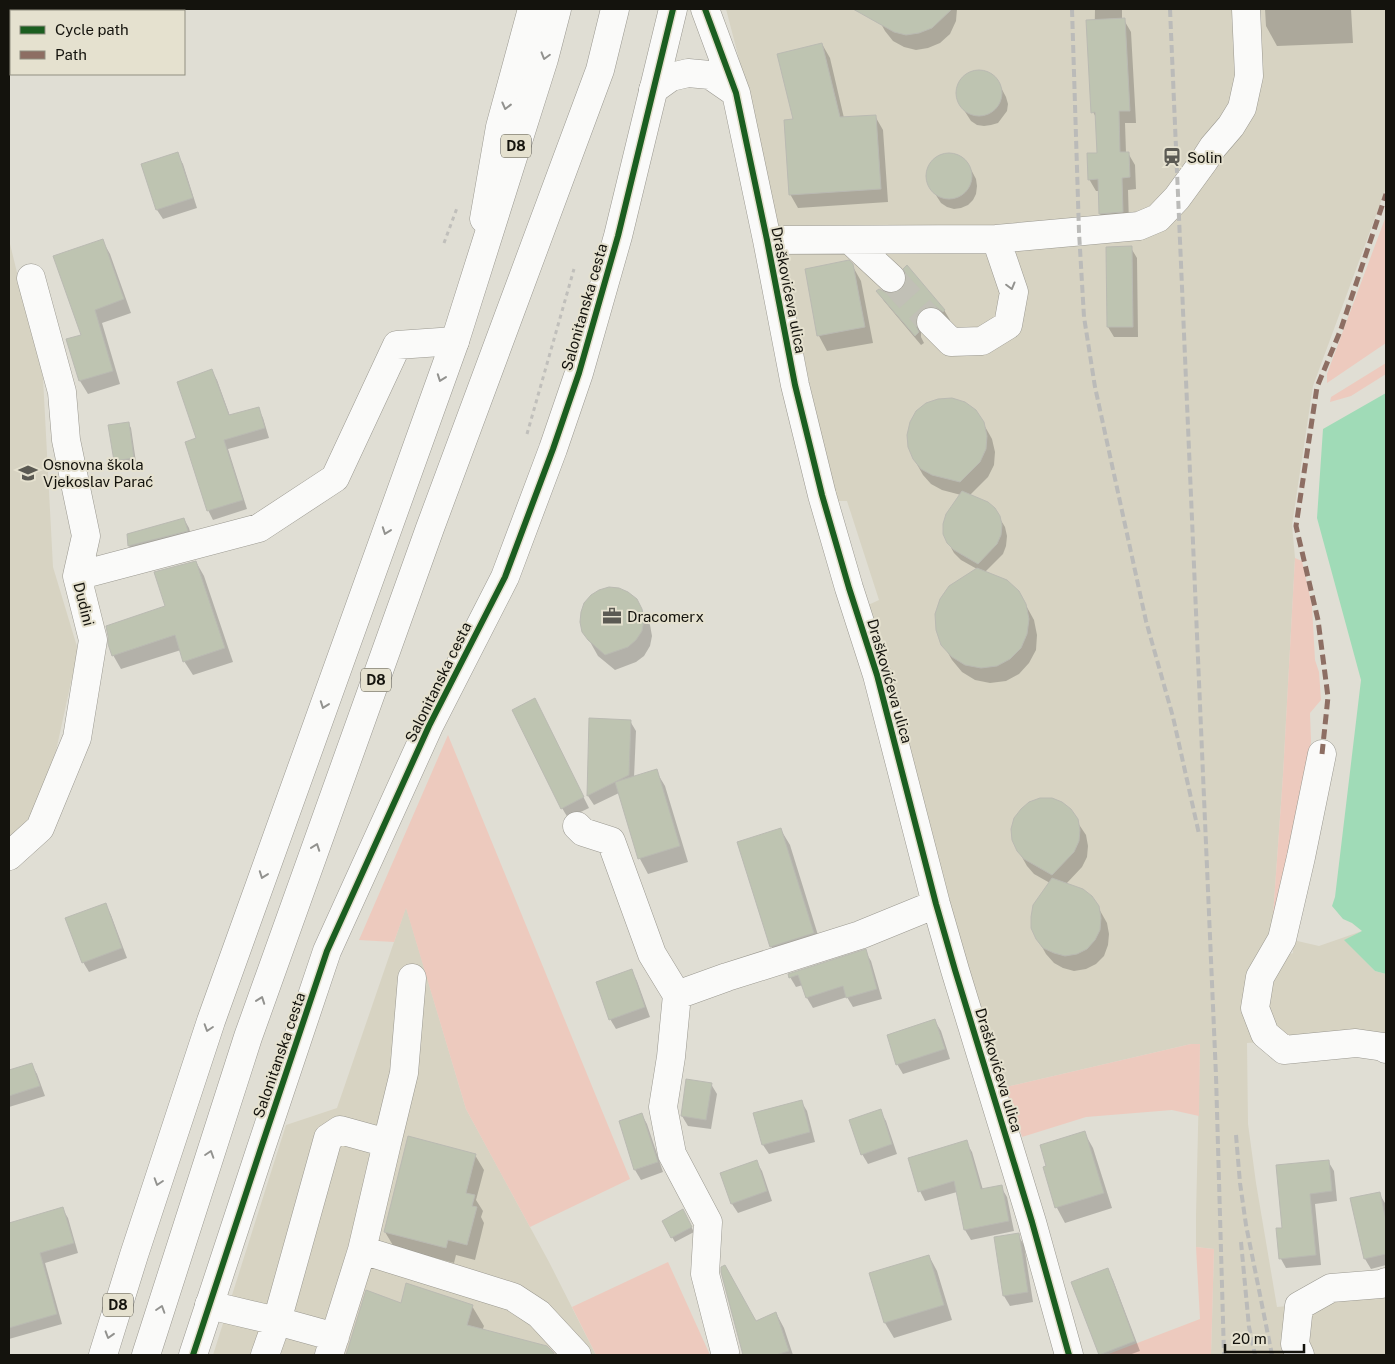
<svg xmlns="http://www.w3.org/2000/svg" width="1395" height="1364" viewBox="0 0 1395 1364" font-family="'Public Sans',sans-serif">
	<style>
		.built { fill: #d7d3c2 }
		.green { fill: #edcabe }
		.water { fill: #a0dbb7 }
		.shadow { fill: #0003 }
		.building { fill: #bec4b1; stroke: #babab2 }
		.lines { fill: none; stroke-linecap: round; stroke-linejoin: round }
		.minor-tunnel { stroke: #c1c0b6; stroke-width: 28; stroke-dasharray: 28 14; stroke-linecap: butt }
		.minor-casing { stroke: #9a9890; stroke-width: 29 }
		.major-casing { stroke: #9a9890; stroke-width: 29 }
		.highway-casing { stroke: #9a9890; stroke-width: 29 }
		.path { stroke: #c0bfbb; stroke-width: 3; stroke-dasharray: 4 4; stroke-linecap: butt }
		.minor { stroke: #fafaf9; stroke-width: 28 }
		.major { stroke: #fafaf9; stroke-width: 28 }
		.highway { stroke: #fafaf9; stroke-width: 28 }
		.rail { stroke: #bbbbb9; stroke-width: 4; stroke-dasharray: 8 4; stroke-linecap: butt }
		.quiet { stroke: #8d6e63; stroke-width: 5; stroke-dasharray: 10 5; stroke-linecap: butt }
		.cycleway-casing { stroke: #e5e1cf; stroke-width: 9 }
		.cycleway { stroke: #1b5e20; stroke-width: 6 }
		.oneway { stroke: #92928f }
		.labels { text-anchor: middle; dominant-baseline: central; stroke-width: 4; stroke-linejoin: round; paint-order: stroke }
		.shield { fill: #e5e1cf; stroke: #535147; stroke-width: 1 }
		.shield-label { font-size: 14px; font-weight: bold; fill: #14130d }
		.poi-label { font-size: 15px; fill: #14130d; stroke: #e5e1cf; text-anchor: start }
		.street-label { font-size: 15px; fill: #14130d; stroke: #e5e1cf }
	</style>
	<rect width="100%" height="100%" fill="#e0ded4"/>
	<path class="built" d="M726,9H1386V188L1313,386L1292,525L1295,558L1283,775L1272,930L1282,957L1293,953V940L1319,946L1362,931L1345,940L1375,971L1386,974V1039L1381,1034L1247,1043L1248,1124L1256,1183L1277,1307L1366,1299L1386,1292V1355H1211L1214,1249L1196,1247V1215L1200,1044H1191L1006,1087L958,943L866,606L879,600L847,501H835L744,78Z
		M9,240L43,378L53,567L78,650L56,751L29,827L9,841Z
		M406,907L466,1109L549,1262L596,1355H213L286,1125L337,1108Z"/>
	<path class="green" d="M1386,216V343L1327,383V374Z
		M1386,363V374L1351,396L1330,402L1331,397Z
		M1295,558L1302,561L1312,606L1315,660L1319,672L1321,700L1310,713L1311,741L1307,785L1272,930L1283,775Z
		M448,735L630,1179L530,1227L466,1109L406,908L394,942L359,940Z
		M1191,1044H1200L1199,1116L1172,1110L1086,1117L1022,1137L1006,1087Z
		M1196,1247L1214,1249L1211,1355H1106L1200,1319Z
		M668,1262L710,1355H596L572,1307Z"/>
	<path class="water" d="M1386,393V974L1375,971L1344,940L1362,931L1352,923L1343,919L1332,906L1335,897L1361,680L1317,518L1323,429Z"/>
	<path class="shadow" d="M873,9H957L956,21L950,34L940,43L928,48L916,50L904,47L893,41L885,31Z
		M1095,9H1122V20H1124L1131,32L1136,123H1125L1126,153H1128L1135,165L1136,189L1128,190L1129,224L1107,226L1100,214L1099,191H1096L1089,179L1098,154L1097,119L1093,112Z
		M1265,9H1351L1353,43L1277,46L1266,26Z
		M822,44L830,58L844,118L875,116L883,130L888,202L798,208L790,194Z
		M978,71L985,72L991,75L997,80L1006,97L1008,104L1007,111L998,123L991,125L984,126L977,125L971,121L960,104L957,97V90L960,82L964,77L971,73Z
		M177,154L183,164L197,208L163,219L157,210Z
		M947,154H955L961,157L967,162L976,179L977,186L976,194L973,200L968,205L961,208L954,209L947,207L941,203L930,186L927,179V172L930,165L934,159L940,155Z
		M102,240L110,254L131,313L102,323L120,384L88,394L80,381L82,336Z
		M1107,248H1131L1137,258L1138,337H1114L1108,327Z
		M852,265L861,281L873,343L827,351L819,336L806,270Z
		M903,290L944,310L950,320L921,329V337L924,343L921,345L884,301L878,292L887,294H895Z
		M212,371L217,380L230,416L258,408L263,418L269,438L228,449L247,509L213,520L208,510Z
		M128,423L131,428L136,462L118,465L115,460Z
		M983,423L992,439L995,452L994,465L988,477L970,495L994,509L1005,527L1007,536L1006,546L1003,554L985,572L1018,591L1034,620L1037,635L1036,650L1029,663L1019,674L1006,681L990,683L975,680L962,672L952,660L943,644L977,569L961,560L954,553L948,542L961,495L942,490L931,484L923,475L914,459Z
		M184,519L189,528L192,539L134,554L129,546L128,534Z
		M196,562L204,576L233,662L193,675L184,661L181,650L121,669L113,655L167,607Z
		M636,600L650,625L652,636L650,646L644,656L636,662L615,670L598,656L584,631Z
		M540,710L589,808L568,818L562,808Z
		M591,720L630,721L636,731L634,778L656,771L665,786L688,862L648,874L640,859L619,793L594,805L588,796Z
		M1076,820L1086,835L1088,846L1087,857L1082,867L1066,884L1098,907L1107,923L1109,934L1108,945L1104,956L1096,964L1086,969L1074,971L1063,968L1054,963L1046,954L1037,938L1050,883L1034,874L1027,866L1018,850Z
		M781,830L790,845L822,948L780,962L771,946Z
		M106,905L111,915L127,958L89,972L83,962Z
		M865,951L871,961L882,999L853,1007L847,997L813,1008L807,998L803,985L796,987L790,977Z
		M632,971L637,981L650,1017L616,1029L610,1019Z
		M935,1021L941,1031L950,1059L903,1074L897,1064Z
		M31,1064L37,1074L45,1096L9,1107V1072Z
		M711,1084L717,1094L711,1129L688,1126L682,1116Z
		M801,1101L807,1111L815,1142L769,1154L763,1145Z
		M880,1111L886,1121L897,1154L868,1164L862,1154Z
		M642,1115L647,1124L663,1172L641,1180L635,1170L620,1122Z
		M1084,1132L1093,1148L1112,1208L1065,1223L1057,1208L1044,1168Z
		M966,1142L972,1152L983,1190L1001,1187L1007,1197L1014,1231L971,1240L965,1230L957,1192L925,1201L920,1191Z
		M475,1155L484,1170L476,1200L483,1211L481,1217L484,1223L475,1260L456,1255L454,1263L394,1247L385,1232Z
		M756,1161L762,1171L772,1201L738,1213L732,1204Z
		M1328,1161L1334,1171L1337,1201L1315,1204L1321,1265L1286,1268L1281,1259L1283,1229Z
		M1379,1193L1385,1203L1386,1209V1265L1371,1269L1365,1259Z
		M62,1208L68,1218L78,1253L45,1263L62,1324L9,1339V1225Z
		M685,1215L694,1232L675,1242L663,1222Z
		M1018,1235L1024,1245L1033,1302L1010,1306L1004,1296L995,1238Z
		M929,1256L937,1271L952,1320L894,1338L885,1323L870,1274Z
		M1107,1270L1113,1280L1140,1351L1129,1355H1101L1073,1283Z
		M367,1291L402,1304L472,1306L484,1326L482,1331L519,1340L528,1355H347Z
		M776,1313L784,1328L793,1355H744L739,1337L755,1322Z"/>
	<path class="building" d="M853,9H952L932,28L919,33L906,35L894,32Z
		M1125,18L1130,111H1119L1120,152H1129L1130,177L1122,178L1123,212L1099,214L1098,179L1088,180L1087,153H1097L1095,112L1091,113L1086,20Z
		M822,43L840,117L876,115L881,189L789,195L784,120L793,119L777,54Z
		M956 93a23 23 0 1 1 46 0a23 23 0 1 1-46 0Z
		M178,152L193,198L156,210L141,164Z
		M926 176a23 23 0 1 1 46 0a23 23 0 1 1-46 0Z
		M103,239L124,299L95,310L113,371L79,381L66,339L81,335L53,256Z
		M1132,246L1133,327H1107L1106,247Z
		M849,260L853,264L865,327L817,336L805,269Z
		M907,265L945,310L943,312L936,307H927L920,311L916,318V326L919,332L915,336L876,291L879,289L887,293H895L902,289L906,281V274L903,269Z
		M212,369L229,415L259,407L265,428L224,440L243,500L207,511L185,442L196,438L177,382Z
		M952,398L965,402L976,410L984,422L987,436L986,449L980,462L960,482L932,475L921,469L913,459L908,447L907,435L910,422L916,411L926,403L938,399Z
		M129,422L134,458L114,461L108,425Z
		M962,491L988,502L995,508L1000,516L1002,525L1001,535L997,544L978,564L954,550L947,543L943,534V524L946,514Z
		M184,518L188,531L128,546L127,534Z
		M196,561L225,648L183,662L175,635L112,656L108,644V636L106,626L165,606L154,572Z
		M977,568L1007,580L1019,591L1026,604L1029,619L1027,634L1021,648L1010,659L997,666L981,668L965,665L952,657L941,645L936,630L935,614L940,599L949,586Z
		M609,587L619,588L628,592L637,599L642,609L644,620L642,631L636,640L628,647L605,655L588,640L582,632L580,622L581,612L584,603L591,595L599,590Z
		M535,698L584,797L561,809L512,710Z
		M589,718L631,720L629,775L587,796Z
		M657,769L680,846L638,859L615,782Z
		M1040,798H1052L1062,802L1071,809L1078,819L1080,830L1079,841L1074,852L1052,875L1024,859L1017,851L1012,840L1011,829L1014,818L1021,809L1029,802Z
		M781,828L814,933L770,947L737,842Z
		M1052,878L1083,889L1092,896L1099,906L1101,918L1100,930L1095,940L1087,949L1077,954L1065,956L1054,953L1043,948L1036,939L1031,928V917L1033,905Z
		M106,903L122,948L82,963L65,918Z
		M866,949L877,989L846,998L843,986L806,998L798,975L789,978L788,974Z
		M632,969L645,1007L609,1020L596,982Z
		M935,1019L945,1049L896,1065L887,1035Z
		M32,1063L40,1086L9,1096V1070Z
		M686,1079L712,1083L706,1120L681,1116Z
		M802,1100L810,1132L762,1145L753,1113Z
		M881,1109L892,1144L861,1155L849,1120Z
		M642,1113L658,1162L634,1170L619,1121Z
		M1085,1131L1104,1193L1055,1208L1043,1167L1046,1166L1040,1145Z
		M408,1136L476,1154L466,1193L475,1195L472,1206L477,1207L467,1245L448,1240L446,1248L384,1232Z
		M967,1140L981,1189L1002,1185L1009,1221L964,1230L954,1181L918,1192L908,1158Z
		M757,1160L767,1191L731,1204L720,1173Z
		M1329,1160L1332,1191L1310,1194L1316,1255L1279,1259L1276,1228H1282L1276,1165Z
		M1380,1192L1386,1220V1254L1364,1259L1350,1198Z
		M63,1207L74,1243L40,1253L57,1314L9,1328V1223Z
		M683,1209L692,1227L671,1238L662,1221Z
		M1019,1233L1028,1292L1003,1296L994,1237Z
		M929,1255L944,1305L884,1323L869,1273Z
		M725,1265L756,1321L776,1312L789,1351L776,1355H743L721,1272V1267Z
		M1108,1268L1135,1341L1099,1355L1071,1282Z
		M406,1283L473,1305L467,1325L547,1346L554,1353L553,1355H346L366,1290L401,1303Z"/>
	<g class="lines">
		<path class="minor-tunnel" d="M891,278L931,322"/>
		<g class="minor-casing">
			<path id="minor" d="M705,9L736,93L767,240L795,385L822,495L849,588L877,675L936,904L955,970L1032,1222L1069,1355
				M653,90L671,77L688,73L710,75L736,93
				M484,219L500,127L532,9
				M767,240L996,239L1139,226L1158,218L1177,198L1204,161L1213,147L1231,126L1242,108L1249,76L1246,9
				M850,240L891,278
				M931,322L951,342L982,341L1008,325L1014,292L996,239
				M77,576L259,528L335,478L397,345L455,341
				M1322,754L1301,857L1282,939L1260,977L1255,1008L1265,1034L1284,1050L1356,1043L1384,1047L1386,1049
				M577,826L583,832L611,841L652,954L677,995
				M9,856L40,828L77,738L93,640L77,576L86,536L66,440L62,392L31,278
				M387,1143L404,1073L412,978
				M209,1305L277,1321L335,1337
				M725,1352L705,1274L708,1222L672,1154L663,1107L671,1057L677,995L727,977L860,935L936,904
				M265,1355L277,1321L328,1138L340,1130L387,1143L362,1250
				M329,1355L362,1250L513,1297L539,1314L577,1355
				M1300,1355L1295,1344L1299,1306L1331,1288L1381,1284L1386,1282"/>
		</g>
		<g class="major-casing">
			<path id="major" d="M193,1355L260,1151L327,951L429,726L505,577L553,449L579,373L618,236L673,9"/>
		</g>
		<g class="highway-casing">
			<path id="highway" d="M103,1355L134,1255L211,1021L455,341L544,59L557,9
				M146,1355L248,1037L430,528L600,70L615,9"/>
		</g>
		<path class="path" d="M444,243L457,208
			M527,434L574,269"/>
		<use href="#minor" class="minor"/>
		<use href="#major" class="major"/>
		<use href="#highway" class="highway"/>
		<path class="rail" d="M1072,9L1079,232L1084,317L1095,387L1146,621L1173,717L1199,834
			M1170,9L1216,1076L1224,1355
			M1236,1135L1240,1183L1246,1225L1272,1355
			M1241,1242L1249,1327L1255,1355"/>
		<path class="quiet" d="M1322,754L1328,697L1318,620L1296,526L1317,387L1341,329L1386,194"/>
		<g class="cycleway-casing">
			<path id="cycleway" d="M705,9L736,93L767,240L795,385L822,495L849,588L877,675L936,904L955,970L1032,1222L1069,1355
				M193,1355L260,1151L327,951L429,726L505,577L553,449L579,373L618,236L673,9"/>
		</g>
		<use href="#cycleway" class="cycleway"/>
	</g>
	<defs><path id="oneway-chevron" d="M-2-3.5L2.5 0L-2 3.5" fill="none" stroke-width="1.6" stroke-linecap="round" stroke-linejoin="round" transform="scale(1.25)"/></defs>
	<g class="oneway">
		<use href="#oneway-chevron" transform="translate(545 56) rotate(106)"/>
		<use href="#oneway-chevron" transform="translate(506 106) rotate(104)"/>
		<use href="#oneway-chevron" transform="translate(1011 286) rotate(75)"/>
		<use href="#oneway-chevron" transform="translate(441 378) rotate(110)"/>
		<use href="#oneway-chevron" transform="translate(386 531) rotate(110)"/>
		<use href="#oneway-chevron" transform="translate(324 705) rotate(110)"/>
		<use href="#oneway-chevron" transform="translate(316 847) rotate(-70)"/>
		<use href="#oneway-chevron" transform="translate(263 875) rotate(110)"/>
		<use href="#oneway-chevron" transform="translate(261 1000) rotate(-70)"/>
		<use href="#oneway-chevron" transform="translate(208 1028) rotate(108)"/>
		<use href="#oneway-chevron" transform="translate(210 1154) rotate(-72)"/>
		<use href="#oneway-chevron" transform="translate(158 1182) rotate(108)"/>
		<use href="#oneway-chevron" transform="translate(161 1309) rotate(-72)"/>
		<use href="#oneway-chevron" transform="translate(109 1335) rotate(107)"/>
	</g>
	<defs>
		<g id="station-bare" transform="scale(1.5)"><path d="M-3-6H3Q5-6 5-4V2Q5 4 3 4L4.5 6H3L1.5 4h-3L-3 6H-4.5L-3 4Q-5 4-5 2V-4Q-5-6-3-6ZM-3.5-4v3h7v-3ZM-3.5 1v1.5H-2V1ZM2 1v1.5H3.5V1Z" fill="#5b5a53" stroke="#e5e1cf" stroke-width="2.5" paint-order="stroke"/></g>
		<g id="school-bare" transform="scale(1.5)"><path d="M0-5L7-2L0 1L-7-2ZM-4 1L0 2.5L4 1V4Q0 6-4 4Z" fill="#5b5a53" stroke="#e5e1cf" stroke-width="2.5" paint-order="stroke"/></g>
		<g id="office-bare" transform="scale(1.5)"><path d="M-6-3h4V-5.5h4V-3h4V5H-6ZM-1-4.5V-3h2v-1.5ZM-6 0V1H6V0Z" fill="#5b5a53" stroke="#e5e1cf" stroke-width="2.5" paint-order="stroke"/></g>
	</defs>
	<g fill-rule="evenodd">
		<use href="#station-bare" x="1172" y="157"/>
		<use href="#school-bare" x="28" y="473"/>
		<use href="#office-bare" x="612" y="616"/>
	</g>
	<g class="labels">
		<g class="shield">
			<rect x="501" y="134.5" width="30" height="23" rx="4"/>
			<rect x="361" y="668.5" width="30" height="23" rx="4"/>
			<rect x="103" y="1293.5" width="30" height="23" rx="4"/>
		</g>
		<g class="shield-label">
			<text x="516" y="146">D8</text>
			<text x="376" y="680">D8</text>
			<text x="118" y="1305">D8</text>
		</g>
		<g class="poi-label">
			<text x="1187" y="157">Solin</text>
			<text x="43" y="464">Osnovna škola<tspan x="43" dy="17">Vjekoslav Parać</tspan></text>
			<text x="627" y="616">Dracomerx</text>
		</g>
		<g class="street-label">
			<text transform="translate(789 290) rotate(79)">Draškovićeva ulica</text>
			<text transform="translate(584 307) rotate(-74)">Salonitanska cesta</text>
			<text transform="translate(84 604) rotate(76)">Dudini</text>
			<text transform="translate(890 681) rotate(74)">Draškovićeva ulica</text>
			<text transform="translate(438 682) rotate(-64)">Salonitanska cesta</text>
			<text transform="translate(279 1055) rotate(-71)">Salonitanska cesta</text>
			<text transform="translate(999 1070) rotate(73)">Draškovićeva ulica</text>
		</g>
	</g>
	<rect width="1395" height="1364" fill="none" stroke="#14130d" stroke-width="20"/>
	<rect x="10" y="10" width="175" height="65" fill="#e5e1cf" stroke="#918f81"/>
	<rect x="20" y="26" width="25" height="8" fill="#1b5e20" stroke="#918f81"/>
	<text x="55" y="35" font-size="15" fill="#14130d">Cycle path</text>
	<rect x="20" y="51" width="25" height="8" fill="#8d6e63" stroke="#918f81"/>
	<text x="55" y="60" font-size="15" fill="#14130d">Path</text>
	<path d="M1225 1344v8h79v-8" fill="none" stroke="#14130d" stroke-width="2.5"/>
	<text x="1232" y="1344" font-size="15" fill="#14130d" stroke="#e5e1cf" stroke-width="4" paint-order="stroke">20 m</text>
</svg>
